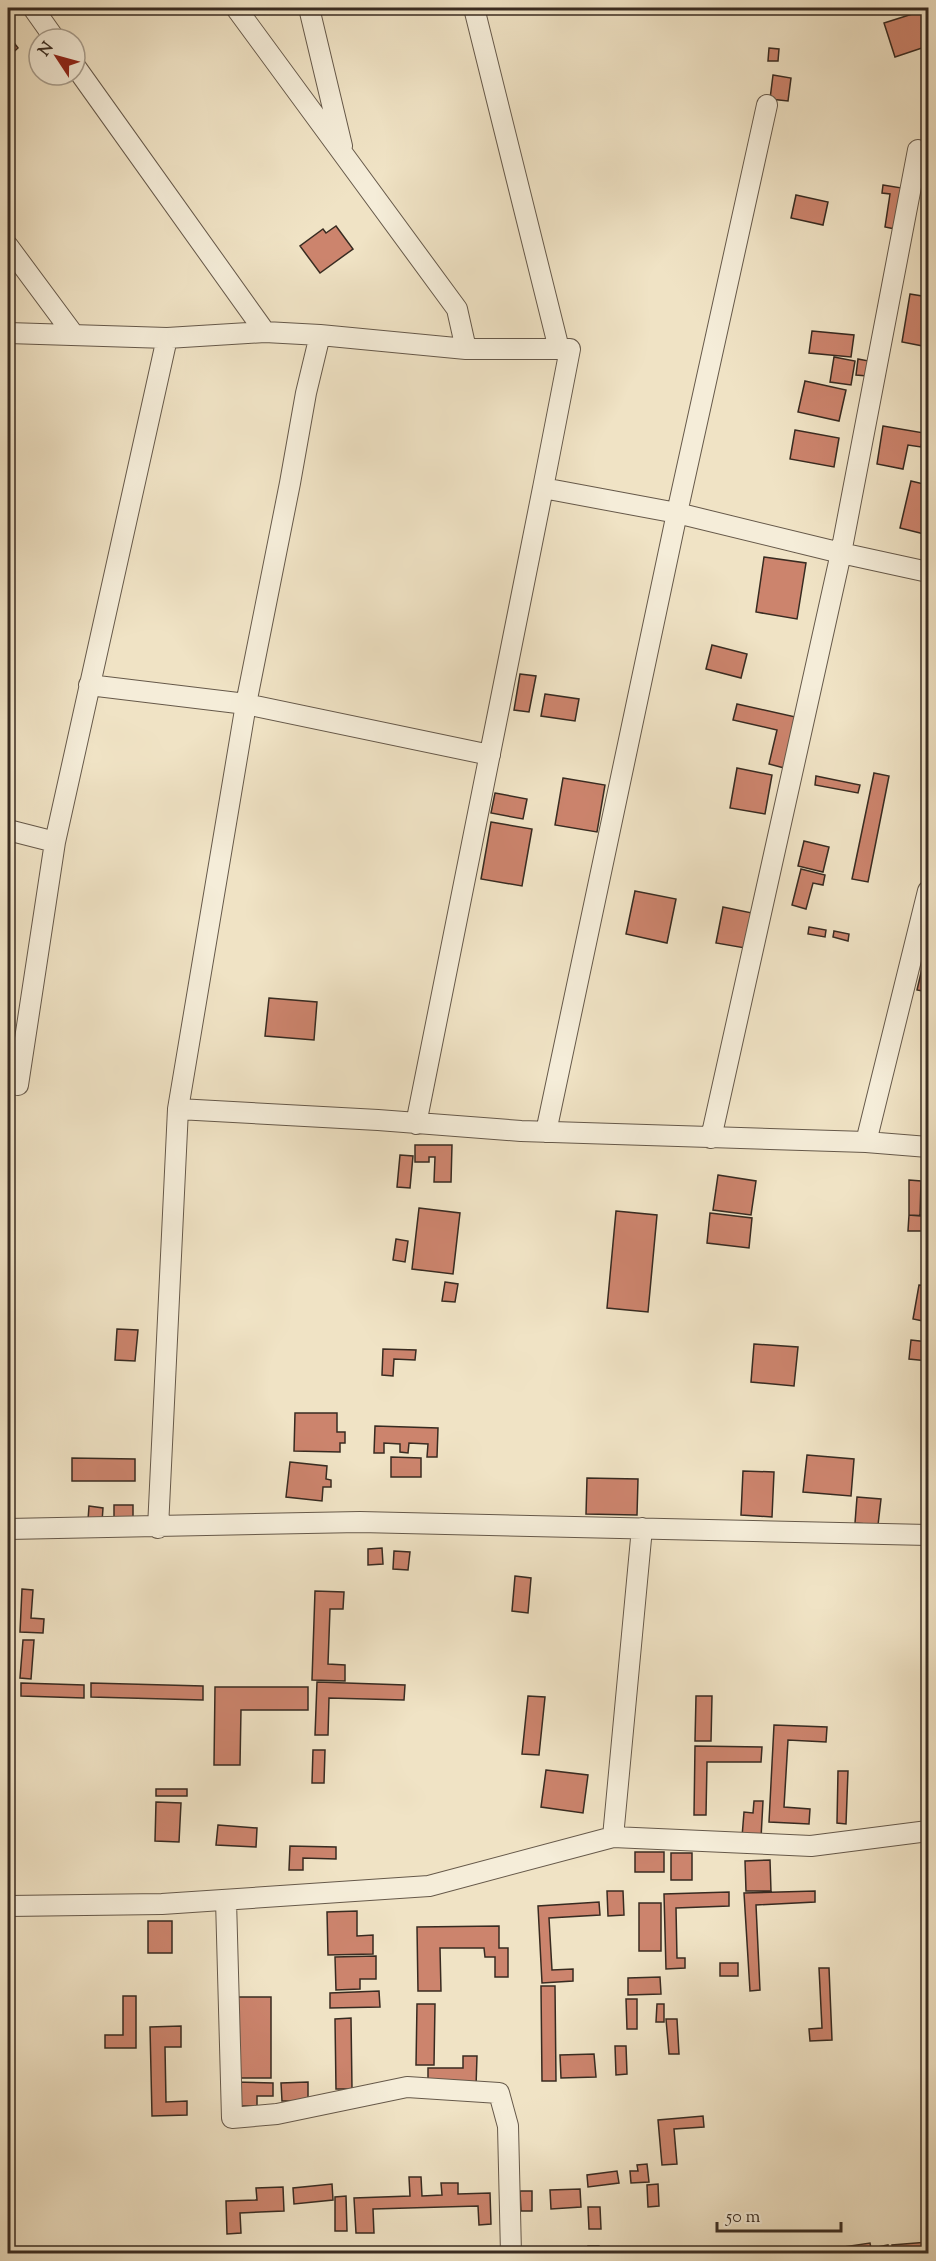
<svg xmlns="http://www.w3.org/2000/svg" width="936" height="2261" viewBox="0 0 936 2261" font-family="'Sorts Mill Goudy',serif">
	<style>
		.building { fill: #cc846d; stroke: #382b21; stroke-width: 1.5 }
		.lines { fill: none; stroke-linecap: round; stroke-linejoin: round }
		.street-casing { stroke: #66594a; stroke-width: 22 }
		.street { stroke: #f5edd9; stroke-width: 20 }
	</style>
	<rect width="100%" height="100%" fill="#f0e3c5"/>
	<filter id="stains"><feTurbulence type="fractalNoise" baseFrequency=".00333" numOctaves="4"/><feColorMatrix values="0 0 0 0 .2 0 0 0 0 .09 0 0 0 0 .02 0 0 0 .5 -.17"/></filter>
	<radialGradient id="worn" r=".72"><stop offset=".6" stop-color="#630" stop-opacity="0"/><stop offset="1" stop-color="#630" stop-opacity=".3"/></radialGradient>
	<path class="building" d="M928,9V46L895,57L884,23Z
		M8,35L18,48L8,57Z
		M769,48L779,49L778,61H768Z
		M773,75L791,78L788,101L770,99Z
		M883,185L902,188L895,229L885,227L890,194L882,193Z
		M796,195L828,202L823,225L791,218Z
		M336,226L353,249L320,273L300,246L323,229L326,233Z
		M910,294L928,297V347L902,342Z
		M812,331L854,335L851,357L809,353Z
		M834,357L855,361L851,385L830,382Z
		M858,359L869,361L867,376L856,375Z
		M805,381L846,390L839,421L798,412Z
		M883,426L924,433L921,447L908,445L903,469L877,464Z
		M795,430L839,438L834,467L790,459Z
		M911,481L928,485V535L900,528Z
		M764,557L806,563L797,619L756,612Z
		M712,645L747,654L741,678L706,669Z
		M520,674L536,676L529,712L514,710Z
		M545,694L579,699L575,721L541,716Z
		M737,704L800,718L788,769L769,764L777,730L733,720Z
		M737,768L772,775L765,814L730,808Z
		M874,773L889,776L868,882L852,879Z
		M816,776L860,785L858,793L815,785Z
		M563,778L605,785L597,832L555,825Z
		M495,793L527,799L523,819L491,813Z
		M491,822L532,829L522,886L481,879Z
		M804,841L829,847L823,872L798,866Z
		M801,869L825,875L823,885L813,883L806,909L792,905Z
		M635,891L676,899L667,943L626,934Z
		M723,907L752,913L745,948L716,943Z
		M809,927L826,930L825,937L808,934Z
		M834,931L849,934L848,941L833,937Z
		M928,943V992L917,990Z
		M269,998L317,1002L314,1040L265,1036Z
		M415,1145H452L451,1182H434L435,1157H429V1162H415Z
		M400,1155L413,1156L410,1188L397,1187Z
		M718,1175L756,1181L751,1215L713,1210Z
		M909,1180L921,1181L920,1216L909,1215Z
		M419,1208L460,1213L453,1274L412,1269Z
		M616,1211L657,1215L648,1312L607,1308Z
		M710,1213L752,1218L749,1248L707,1243Z
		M909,1215L928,1216V1231H908Z
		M396,1239L408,1241L405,1262L393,1260Z
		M445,1282L458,1284L455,1302L442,1301Z
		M919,1285L928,1286V1322L913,1319Z
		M117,1329L138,1330L135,1361L115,1360Z
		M911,1340L928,1342V1361L909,1359Z
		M754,1344L798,1347L794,1386L751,1382Z
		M383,1349L416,1350L415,1360L394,1359L393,1376L382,1375Z
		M295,1413H337V1432H345V1443H340V1452L294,1451Z
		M375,1426L438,1428L437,1457H427L428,1444L409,1443L408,1453L400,1452V1444L384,1443V1453H374Z
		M807,1455L854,1459L851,1496L803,1492Z
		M391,1457L421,1458V1477H391Z
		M72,1458L135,1459V1481H72Z
		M290,1462L327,1466L326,1479L331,1480V1487H323L322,1501L286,1497Z
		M743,1471L774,1472L772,1517L741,1515Z
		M587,1478L638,1479L637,1515L586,1514Z
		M857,1497L881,1499L878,1525L855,1523Z
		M114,1505H133V1522L114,1521Z
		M89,1506L103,1508L102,1522L88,1520Z
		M382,1548L383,1564L368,1565V1549Z
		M394,1551L410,1552L408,1570L393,1569Z
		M515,1576L531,1578L528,1613L512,1611Z
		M22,1589L33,1590L31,1618L44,1619L43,1633L20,1632Z
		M315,1591L344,1592L343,1609H330L328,1664L345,1665V1681L312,1680Z
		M23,1640H34L31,1679L20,1678Z
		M8,1674L13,1675L12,1697L8,1696Z
		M317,1682L405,1685L404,1700L329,1698L328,1735H315Z
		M21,1683L84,1685V1698L21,1696Z
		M91,1683L203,1686V1700L91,1697Z
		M215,1687H308V1710H241L240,1765H214Z
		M528,1696L545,1697L539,1755L522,1754Z
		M696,1696H712L711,1741H695Z
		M774,1725L827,1727L826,1742L788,1740L784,1807L810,1809L809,1824L769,1822Z
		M695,1746L762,1747L761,1762H707L706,1815H694Z
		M313,1750H325L324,1783H312Z
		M546,1770L588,1775L583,1813L541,1807Z
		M838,1771H848L846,1824L837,1823Z
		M156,1789H187V1796H156Z
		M754,1801H763L761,1838L742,1837L744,1812L753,1813Z
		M156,1802L181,1803L179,1842L155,1841Z
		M218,1825L257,1828L256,1847L216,1845Z
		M290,1846L336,1847V1859L303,1858V1870H289Z
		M635,1852H664V1872H635Z
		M671,1853H692V1880H671Z
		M770,1860L771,1891H746L745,1861Z
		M607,1891H623L624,1915L608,1916Z
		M815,1891V1902L756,1905L760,1990L750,1991L744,1893Z
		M729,1892V1906L676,1908L677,1958H685V1968L666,1969L664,1894Z
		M599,1902L600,1915L549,1918L552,1970L573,1969V1981L542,1983L538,1906Z
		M639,1903H661V1951H639Z
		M357,1911V1936L373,1935V1954L328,1955L327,1912Z
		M148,1921H172V1953H148Z
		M499,1926V1948H508V1977H495V1957H485L484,1948H440L441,1991H418L417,1927Z
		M376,1956V1979H360V1989L336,1990L335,1957Z
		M720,1963H738V1976H720Z
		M819,1968H829L832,2040L810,2041L809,2029L822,2028Z
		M660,1977L661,1994L628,1995V1978Z
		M541,1986H555L556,2081H542Z
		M379,1991L380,2007L330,2008V1993Z
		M123,1996H136V2048H105V2035H123Z
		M233,1997H271V2078H233Z
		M626,1999H637V2029H627Z
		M417,2004H435L434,2065H416Z
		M657,2004H664V2022H656Z
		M351,2018L352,2089H336L335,2019Z
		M666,2019H677L679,2054H669Z
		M181,2026V2047H165L166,2102L187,2101V2115L152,2116L150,2027Z
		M615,2046H626L627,2074L616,2075Z
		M594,2054L596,2077L561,2078L560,2055Z
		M463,2056H477L476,2087H428V2068H463Z
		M234,2082L273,2083V2096H257V2106H233Z
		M308,2082V2101H282L281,2083Z
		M703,2116L704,2127L674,2129L677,2164L662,2165L658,2120Z
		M647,2164L649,2182L631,2183L630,2171H638L637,2165Z
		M617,2171L619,2183L588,2187L587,2175Z
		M409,2177H421L422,2196L442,2195L441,2183H458V2194L490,2193L491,2224L479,2225L478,2206L373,2209L374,2233H356L354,2198L410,2196Z
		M332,2184L333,2200L294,2204L293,2188Z
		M658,2184L659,2206L648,2207L647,2185Z
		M283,2187L284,2211L240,2213L241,2233L227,2234L226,2201L257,2200L256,2188Z
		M580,2189L581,2207L551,2209L550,2190Z
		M520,2191H532V2211H521Z
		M346,2196L347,2231H335V2197Z
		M588,2207H600L601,2229H589Z
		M928,2242V2254H893L892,2245Z
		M870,2243L872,2254L803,2253Z
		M888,2245L889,2254H878L877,2247Z
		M588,2246H599L600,2254H589Z"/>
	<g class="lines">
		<g class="street-casing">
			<path id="street" d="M33,8L55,39
				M236,8L457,309L466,349H570L543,488L677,513L841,553L928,572
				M309,8L342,146
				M474,8L559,349
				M75,66L265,332
				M8,246L74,335
				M8,333L167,338L265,332L320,335
				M89,685L246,704L490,755
				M8,830L55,842
				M18,1085L55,842L167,338
				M178,1109L378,1120L521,1131L866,1142L928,1147
				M416,1124L543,488
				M546,1132L677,513L767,105
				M711,1138L841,553L918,150
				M866,1142L928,891
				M158,1528L178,1109L246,704L290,483L306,393L320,335L466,349
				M8,1529L360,1522L928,1535
				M613,1837L642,1528
				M226,1900L232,2118L277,2114L407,2087L499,2093L508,2126L511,2254
				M8,1906L162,1904L429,1886L613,1837L811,1846L928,1831"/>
		</g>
		<use href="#street" class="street"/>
	</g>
	<rect width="936" height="2261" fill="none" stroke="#f0e3c5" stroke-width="30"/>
	<rect x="9" y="9" width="918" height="2243" fill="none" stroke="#382b21" stroke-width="3"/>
	<rect x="15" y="15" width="906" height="2231" fill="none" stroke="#382b21" stroke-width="1.5"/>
	<g transform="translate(57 57) rotate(306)"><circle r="28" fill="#f5edd9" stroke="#a99f8f" stroke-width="1.5"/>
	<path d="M0-4.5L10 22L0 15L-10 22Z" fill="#8f2418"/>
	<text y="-9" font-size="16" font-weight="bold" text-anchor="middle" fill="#382b21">N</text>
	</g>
	<path d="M717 2222v9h124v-9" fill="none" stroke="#382b21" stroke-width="3"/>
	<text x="726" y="2222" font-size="18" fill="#382b21" stroke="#f5edd9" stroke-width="4.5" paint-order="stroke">50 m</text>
	<rect width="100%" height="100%" filter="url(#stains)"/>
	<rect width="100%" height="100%" fill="url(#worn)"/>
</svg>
